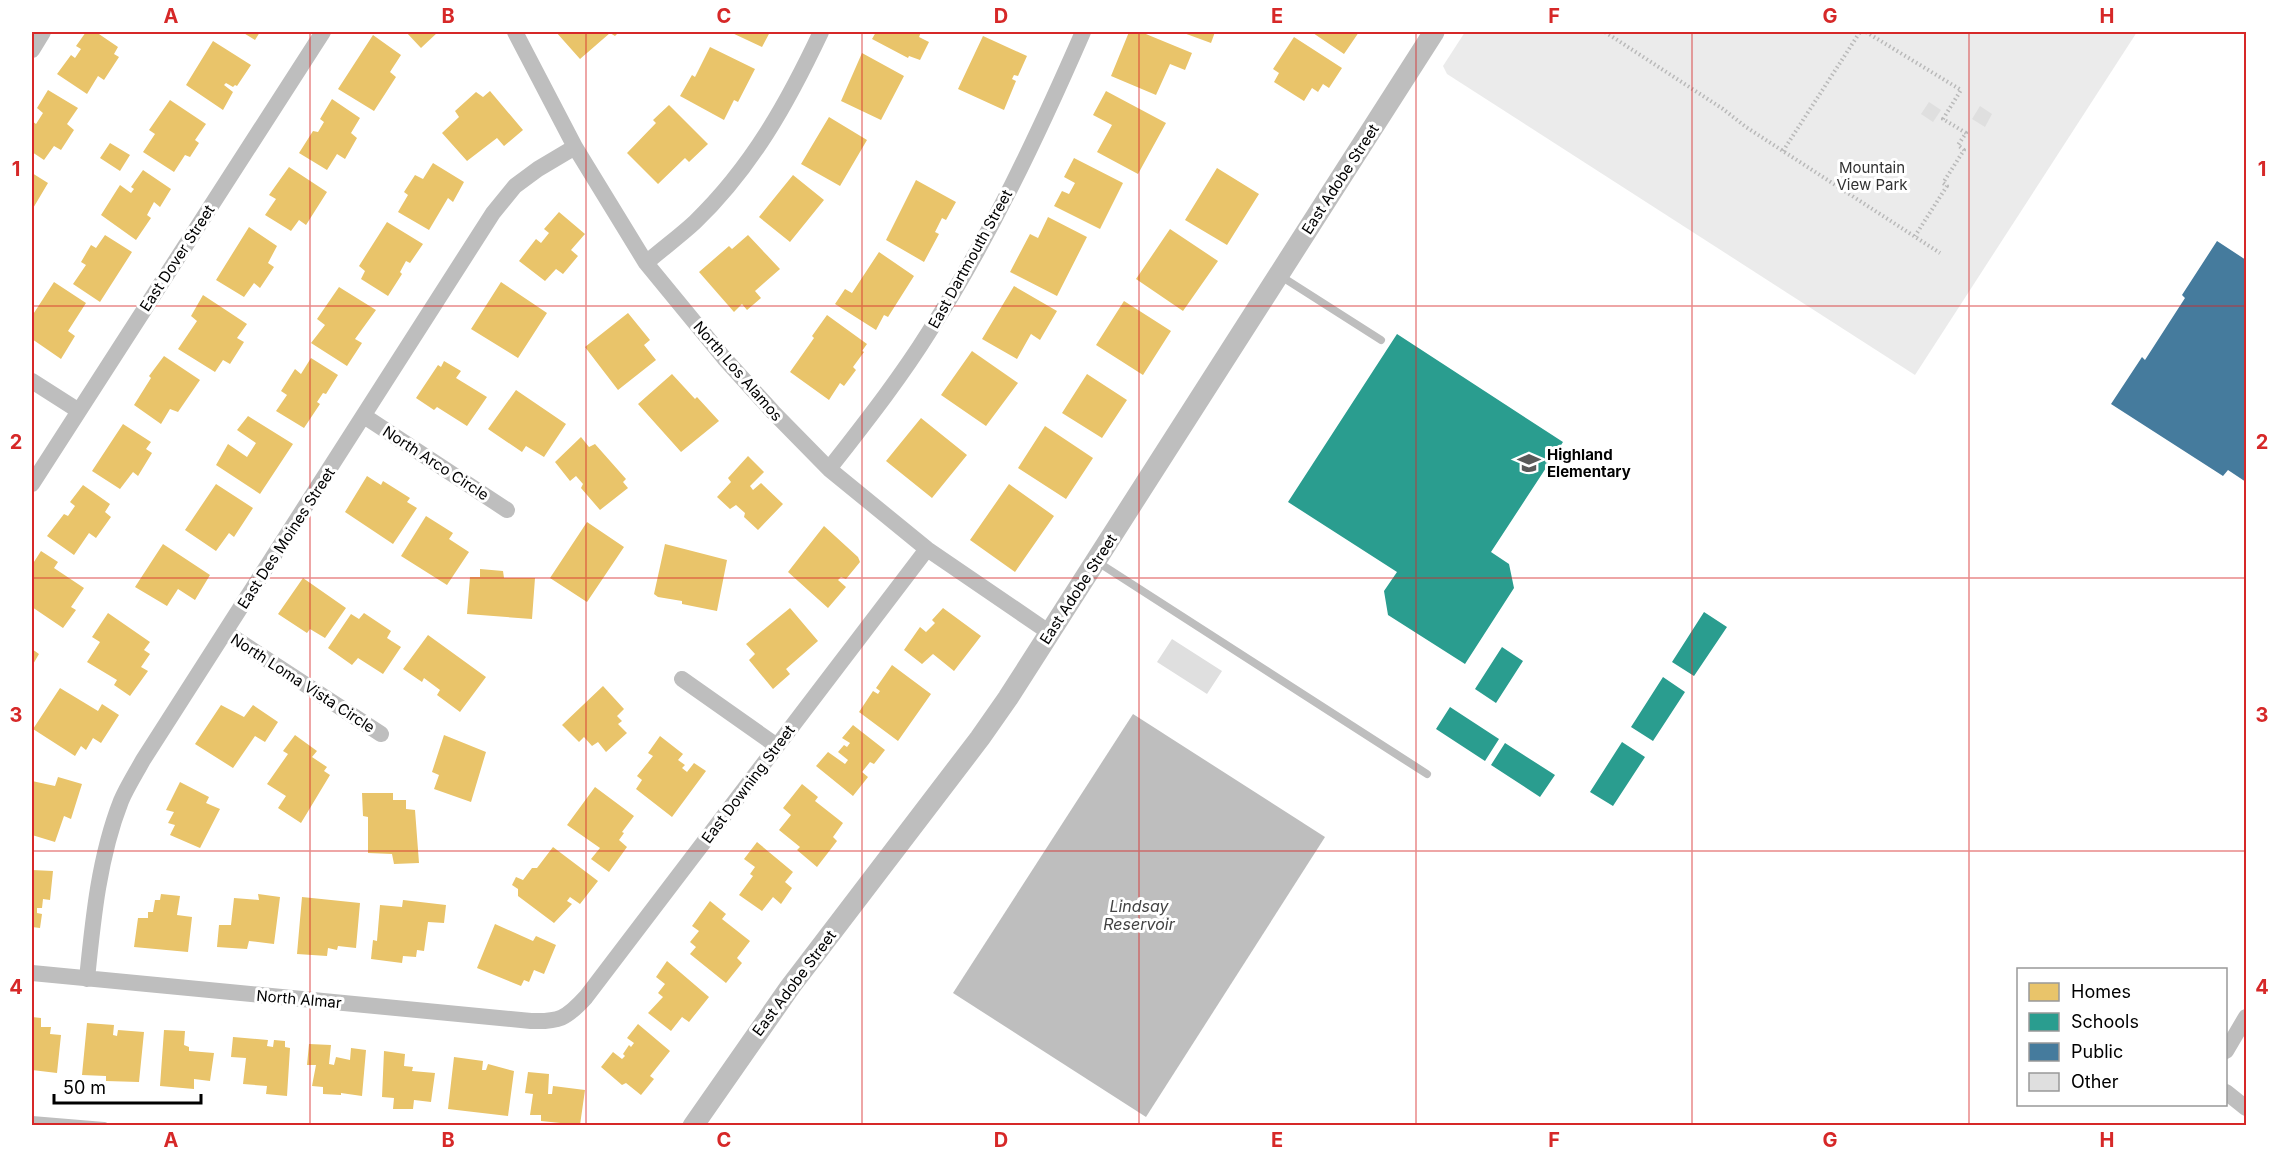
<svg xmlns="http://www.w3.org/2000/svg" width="2278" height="1157" viewBox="0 0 2278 1157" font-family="Inter,sans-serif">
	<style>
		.green { fill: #ebebeb }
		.water { fill: #bebebe }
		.homes { fill: #e9c46a }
		.schools { fill: #2a9d8f }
		.public { fill: #457b9d }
		.building { fill: #dfdfdf }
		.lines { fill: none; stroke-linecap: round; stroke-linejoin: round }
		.path { stroke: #b9b9b9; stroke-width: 4; stroke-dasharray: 1.5 3; stroke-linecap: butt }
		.service { stroke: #bebebe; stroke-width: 8 }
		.minor { stroke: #bebebe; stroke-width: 16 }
		.tertiary { stroke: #bebebe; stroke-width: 21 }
		.grid { fill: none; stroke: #d62828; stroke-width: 1.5; stroke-opacity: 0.55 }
		.labels { text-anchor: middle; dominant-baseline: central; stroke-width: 6; stroke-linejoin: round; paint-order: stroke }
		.park-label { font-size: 15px; fill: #323232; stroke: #fff }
		.street-label { font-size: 15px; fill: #000; stroke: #fff }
		.poi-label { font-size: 15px; font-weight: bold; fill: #000; stroke: #fff; text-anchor: start }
		.water-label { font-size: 16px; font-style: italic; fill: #434343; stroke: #fff }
		.neatline { fill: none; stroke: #d62828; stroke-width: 2 }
		.grid-label { font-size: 20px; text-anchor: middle; font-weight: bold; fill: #d62828 }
	</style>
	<rect width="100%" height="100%" fill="#fff"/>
	<path class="green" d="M1465,32H2137L1915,375L1447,74L1443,66Z"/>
	<path class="water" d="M1133,714L1325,837L1146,1117L953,993Z"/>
	<path class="homes" d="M86,32H96L118,47L114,54L119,57L104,80L98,76L87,94L57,74L71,55L75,58L81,49L76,46Z
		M242,32H260L255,40Z
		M406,32H438L421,48Z
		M556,32H619L615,36L610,33L580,59Z
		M730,32H770L762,47Z
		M876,32H921L919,37L929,42L920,60L909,56L908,58L872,39Z
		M1129,32H1141L1192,53L1185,70L1170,64L1156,95L1111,76Z
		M1181,32H1215L1211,43Z
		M1314,32H1359L1344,54L1313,33Z
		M373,35L401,55L390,72L396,77L374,111L338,89Z
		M983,36L1027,56L1018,76L1014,75L1012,79L1016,81L1004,110L958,89Z
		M1294,37L1342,68L1329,88L1323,84L1318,92L1312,88L1304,101L1274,82L1279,73L1273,69Z
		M213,41L251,65L237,86L235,85L233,87L226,83L224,85L233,92L223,110L186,85Z
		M710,47L755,69L738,102L734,100L724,120L680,96L692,75L695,77Z
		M862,53L904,76L881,120L841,101Z
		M48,90L78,108L67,124L74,130L61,150L54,146L44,160L32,152V121L36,124L43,113L37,108Z
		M490,91L523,130L504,146L497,138L467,161L442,133L459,117L455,111L476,92L483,97Z
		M1106,91L1166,123L1138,174L1097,152L1112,125L1093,115Z
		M332,99L360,118L351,133L357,138L345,159L337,154L327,170L299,153L313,131L318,132L324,122L320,119Z
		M170,100L206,124L195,140L199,143L190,157L185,155L174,172L143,152L155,134L149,130Z
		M669,105L708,144L689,162L685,158L658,184L627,153L656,123L653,120Z
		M829,117L867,140L840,186L801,164Z
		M110,143L130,155L120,171L100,158Z
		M1074,158L1123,183L1100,229L1054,206L1062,191L1069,194L1075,183L1064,177Z
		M433,163L464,182L453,202L448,198L429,230L398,212L408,195L404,192L415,175L423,179Z
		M289,167L327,192L306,225L299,220L291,231L265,215L276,199L269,195Z
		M1217,168L1259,194L1227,245L1185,220Z
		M143,170L171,189L160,207L154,202L147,215L151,218L136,240L101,215L120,185L131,193L134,189L131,187Z
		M32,173L48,183L32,210Z
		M793,175L824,200L790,242L759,217Z
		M916,180L956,202L946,220L942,218L935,232L939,234L924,262L886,240Z
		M559,212L585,234L571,250L578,256L563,274L556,269L545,281L519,261L536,239L541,243L549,233L544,229Z
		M1048,217L1087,237L1057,296L1010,272L1030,234L1038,238Z
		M387,222L423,244L410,263L406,261L400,272L402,274L388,296L361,279L365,271L359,266Z
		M249,227L277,246L268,263L274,267L260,288L254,283L244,297L216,280Z
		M1170,229L1218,261L1183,311L1136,279Z
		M105,235L132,252L100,302L73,284L86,265L81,262L91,245L96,248Z
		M748,235L780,269L755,291L761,298L747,310L742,304L734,312L699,272L729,246L732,249Z
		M879,252L914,276L888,317L884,315L876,330L835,304L845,289L852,293Z
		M54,282L86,303L68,331L75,336L61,359L32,339V316Z
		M501,282L547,313L518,358L471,329Z
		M1014,286L1057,311L1040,340L1031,334L1017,359L982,339Z
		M339,287L376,310L355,339L362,343L347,366L311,343L325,325L317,319Z
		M203,295L247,324L237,338L244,342L230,364L223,360L215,372L178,349L197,321L191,316Z
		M1124,301L1171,331L1143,375L1096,345Z
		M628,313L650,340L644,345L656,360L618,390L585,347Z
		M827,315L867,344L862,351L864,352L853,367L856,370L844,386L840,383L829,400L790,372L814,338L812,336Z
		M972,351L1018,383L986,426L941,395Z
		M164,356L200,380L178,412L170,409L161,424L134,405L151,378L149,376Z
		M311,358L338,375L326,394L323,393L317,402L320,404L304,428L276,411L287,395L281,391L295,369L301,374Z
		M444,361L461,371L456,378L487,397L467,426L437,407L434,410L416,398L438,365L441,367Z
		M672,374L695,399L697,397L719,421L681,452L638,404Z
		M1087,374L1127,400L1102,438L1062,413Z
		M516,390L566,424L544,457L526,446L522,452L488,429Z
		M248,416L293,444L260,494L216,465L228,444L247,457L256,443L237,430Z
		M921,418L967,455L932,498L886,461Z
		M123,424L151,442L146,449L152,453L138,476L133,472L120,489L92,471Z
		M1045,426L1093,458L1066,499L1018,468Z
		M581,437L589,447L595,444L626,479L623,482L628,488L600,510L581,488L583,484L576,476L570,481L555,462Z
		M748,456L764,472L750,486L753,490L761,483L783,504L758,530L744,517L745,513L736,505L730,509L717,497L731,482L728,478Z
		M367,476L381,485L383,481L410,498L407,502L417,508L393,544L345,512Z
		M216,484L253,508L234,537L229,533L216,551L185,530Z
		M1009,484L1054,516L1015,572L970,540Z
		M83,485L110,504L105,512L111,517L96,538L89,533L74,555L47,536L64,514L68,516L75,506L70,502Z
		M426,516L453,533L449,539L469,552L447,585L401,556Z
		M587,522L624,547L587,602L550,578Z
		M824,526L858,557L860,562L846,579L841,577L838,580L846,587L828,608L788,572Z
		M163,544L210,575L195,600L178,589L167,606L135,587Z
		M665,544L727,560L717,611L682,604V601L658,597L654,594Z
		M41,551L58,562L54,568L84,588L71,607L76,610L63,628L32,607V565Z
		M480,569L503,571L504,578H535L532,619L467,614L470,577H480Z
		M303,578L346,608L325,638L310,629L307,633L278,614Z
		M790,608L818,641L786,669L790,674L773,689L749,660L755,654L746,644Z
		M943,608L981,636L954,671L933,654L922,664L904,650L920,627L926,632L935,623L932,620Z
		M108,613L150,642L144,650L150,654L141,667L148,671L130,696L114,685L117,680L87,662L100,642L92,637Z
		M364,613L391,631L387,638L401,647L383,674L358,658L352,665L328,648L351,614L359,619Z
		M428,635L486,677L460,712L437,695L440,690L424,678L422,682L403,669Z
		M32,649L39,654L32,666Z
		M892,665L931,694L898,741L859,712L873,691L878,694L880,691L876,688Z
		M603,686L624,709L617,716L622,721L618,724L627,733L606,752L598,742L592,746L584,737L579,742L562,725Z
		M60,688L98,711L102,704L119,715L101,743L93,738L86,750L81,746L75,756L33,729Z
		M221,705L244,717L253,705L278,722L265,742L255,736L233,768L195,744Z
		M853,725L885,750L874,764L870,762L862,772L868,777L853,796L816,766L828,752L845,764L848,760L838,752L844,745L847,747L850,743L842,738Z
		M295,735L317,751L312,757L327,767L324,771L330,775L301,823L278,808L286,796L267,784L288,754L283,751Z
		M444,735L486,752L471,802L434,789L439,775L432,772Z
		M660,736L683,754L678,760L685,765L682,768L687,772L694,763L706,771L672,817L636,789L642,780L637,776L653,756L648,753Z
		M58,777L82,784L71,819L64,816L55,842L32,835V781L55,786Z
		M180,782L209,797L206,803L220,809L200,848L170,835L175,825L168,823L174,812L166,810Z
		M802,784L818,797L815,801L843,823L833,837L837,841L817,867L797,850L800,847L779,830L791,815L783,808Z
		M595,787L634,816L622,832L624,833L619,840L627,847L609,872L591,859L600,848L567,825Z
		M362,793H393V800H406V809L415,810L419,863L394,864L392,854L368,853V817L363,816Z
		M757,842L793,872L785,882L792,888L781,904L773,897L762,911L739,895L753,876L750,874L755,867L744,859Z
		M553,847L598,881L580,904L570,897L567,901L572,904L554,923L518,896V889L512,885L516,877L523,880L532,868H537Z
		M32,870L53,871L50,900L43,899L42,908H37V913L42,914L40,928L32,927Z
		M161,894L180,896L177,915L192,917L188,952L134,947L138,918H148V912H153L155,900H160Z
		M258,894L280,897L274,944L249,941L247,949L217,947L219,925H231L234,898L259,900Z
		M302,897L360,903L356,948L338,946L337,950L328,948L327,956L297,954Z
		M403,900L446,905L444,923L428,922L424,951L417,950L416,957L403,956L402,963L371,959L373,940L377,941L380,905L402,907Z
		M710,901L726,914L722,919L750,941L737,958L742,963L726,983L690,954L696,947L690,942L699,931L692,926Z
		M495,924L533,941L536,936L556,945L544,974L534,970L529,982L524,980L521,986L477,968Z
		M667,961L709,997L689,1022L682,1017L671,1031L648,1013L663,997L658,993L665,984L656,977Z
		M32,1017L41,1018V1027H51L50,1034L61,1035L57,1073L32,1070Z
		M87,1023L114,1025L113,1035L117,1036L118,1030L144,1032L139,1082L106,1081V1076L82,1075Z
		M638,1024L670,1051L650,1076L654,1079L641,1095L626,1083L622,1085L601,1067L613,1052L622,1059L625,1056L623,1054L629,1045L631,1047L634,1043L627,1038Z
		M164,1030L185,1031L184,1045L189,1047V1051L214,1053L210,1081L194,1079V1089L160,1086Z
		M233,1037L268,1040L267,1046L273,1047L274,1040L285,1041V1047L290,1048L287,1096L266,1094L267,1086L243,1084L246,1058L231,1057Z
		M309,1044L331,1045L329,1064L334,1065L336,1057L350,1060L351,1048L366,1050L362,1096L341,1093V1095L323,1094V1087L312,1086L316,1065H307Z
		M384,1051L405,1054L404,1066L413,1067L412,1071L435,1073L431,1102L414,1100L413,1109H393L394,1098L382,1097Z
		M454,1057L483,1061L482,1070H486L488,1064L514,1071L508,1116L448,1109Z
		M528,1072L549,1074L548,1094H552L553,1086L585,1090L580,1125L541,1121V1115H530L533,1094L525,1093Z"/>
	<path class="schools" d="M1397,334L1563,442L1491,552L1509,564L1514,588L1465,664L1388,615L1384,591L1397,572L1288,502Z
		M1704,612L1727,627L1694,676L1672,662Z
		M1502,647L1523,661L1496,703L1475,689Z
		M1663,677L1685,692L1653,741L1631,727Z
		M1450,707L1499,739L1485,761L1436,729Z
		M1622,742L1645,757L1613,806L1590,792Z
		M1505,743L1555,775L1540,797L1491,765Z"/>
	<path class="public" d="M2217,241L2246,260V482L2228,470L2223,476L2111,404L2142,357L2145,360L2185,298L2182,295Z"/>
	<path class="building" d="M1929,102L1941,110L1933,122L1921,114Z
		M1980,106L1992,114L1985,127L1972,119Z
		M1172,639L1222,671L1207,694L1157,662Z"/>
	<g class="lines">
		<path class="path" d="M1605,32L1723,109L1746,127L1940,253
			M1866,32L1961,90L1943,119L1966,133L1958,145L1964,150L1943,183L1947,186L1915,236
			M1783,151L1860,32"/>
		<path class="service" d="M1279,275L1381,340
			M1096,561L1427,774
			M32,1120L104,1126"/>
		<path class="minor" d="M515,32L575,147L646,263L724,358L773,412L829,469L927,549L1050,633
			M32,50L43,32
			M646,263C662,249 680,236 695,222C752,167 788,102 821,32
			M32,381L79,411
			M364,416L507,510
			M829,469C864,424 899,380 929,332C990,237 1038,135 1083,32
			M32,484L323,32
			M225,632L381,734
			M682,679L777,746
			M32,973L531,1021C559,1022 566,1019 586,997L927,549
			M87,979C93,919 99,857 121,801C127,787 136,773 143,760L493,213L515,186L538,169L575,147
			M2226,1051L2246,1017
			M2226,1092L2246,1108"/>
		<path class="tertiary" d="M693,1126L790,987L980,738L1008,698L1434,32"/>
	</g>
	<path class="grid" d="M310,32V1126M586,32V1126M862,32V1126M1139,32V1126M1416,32V1126M1692,32V1126M1969,32V1126M32,306H2246M32,578H2246M32,851H2246"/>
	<defs>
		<g id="school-bare" transform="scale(1.8)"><path d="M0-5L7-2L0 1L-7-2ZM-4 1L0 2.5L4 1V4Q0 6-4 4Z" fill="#595959" stroke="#fff" stroke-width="2.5" paint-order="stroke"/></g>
	</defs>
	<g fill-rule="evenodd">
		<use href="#school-bare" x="1529" y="463"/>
	</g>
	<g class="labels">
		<g class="park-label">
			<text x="1872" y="167">Mountain<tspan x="1872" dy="17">View Park</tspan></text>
		</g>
		<g class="street-label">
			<text transform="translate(1340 179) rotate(-57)">East Adobe Street</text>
			<text transform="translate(177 258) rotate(-57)">East Dover Street</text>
			<text transform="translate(970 259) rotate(-61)">East Dartmouth Street</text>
			<text transform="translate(738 371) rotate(49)">North Los Alamos</text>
			<text transform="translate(436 463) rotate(33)">North Arco Circle</text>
			<text transform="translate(286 538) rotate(-57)">East Des Moines Street</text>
			<text transform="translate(1078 589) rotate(-57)">East Adobe Street</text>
			<text transform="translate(303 683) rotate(33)">North Loma Vista Circle</text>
			<text transform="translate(748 784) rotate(-53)">East Downing Street</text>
			<text transform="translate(794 983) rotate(-53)">East Adobe Street</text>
			<text transform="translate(299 999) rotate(5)">North Almar</text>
		</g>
		<g class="poi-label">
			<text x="1547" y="454">Highland<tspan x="1547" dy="17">Elementary</tspan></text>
		</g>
		<g class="water-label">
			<text x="1139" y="906">Lindsay<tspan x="1139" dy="18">Reservoir</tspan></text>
		</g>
	</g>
	<rect width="2278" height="1157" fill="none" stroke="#ffffff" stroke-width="66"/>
	<rect x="2017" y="968" width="210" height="138" fill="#ffffff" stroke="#999999" stroke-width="1.5"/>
	<rect x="2029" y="983" width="30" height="18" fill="#e9c46a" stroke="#999999" stroke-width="1.5"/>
	<text x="2071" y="998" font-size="18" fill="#000000">Homes</text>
	<rect x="2029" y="1013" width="30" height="18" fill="#2a9d8f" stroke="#999999" stroke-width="1.5"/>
	<text x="2071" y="1028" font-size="18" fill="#000000">Schools</text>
	<rect x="2029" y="1043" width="30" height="18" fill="#457b9d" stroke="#999999" stroke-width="1.5"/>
	<text x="2071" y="1058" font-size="18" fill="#000000">Public</text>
	<rect x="2029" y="1073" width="30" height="18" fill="#dfdfdf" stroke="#999999" stroke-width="1.5"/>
	<text x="2071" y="1088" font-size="18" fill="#000000">Other</text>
	<path d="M54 1094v9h147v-9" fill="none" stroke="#000000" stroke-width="3"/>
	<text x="63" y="1094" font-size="18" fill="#000000" stroke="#ffffff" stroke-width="4.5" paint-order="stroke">50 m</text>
	<rect x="33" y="33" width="2212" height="1091" class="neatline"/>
	<g class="grid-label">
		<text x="171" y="23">A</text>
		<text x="448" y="23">B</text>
		<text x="724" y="23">C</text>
		<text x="1001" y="23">D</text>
		<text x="1277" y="23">E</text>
		<text x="1554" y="23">F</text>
		<text x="1830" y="23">G</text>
		<text x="2107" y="23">H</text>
		<text x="16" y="176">1</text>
		<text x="2262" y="176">1</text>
		<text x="16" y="449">2</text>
		<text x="2262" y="449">2</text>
		<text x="16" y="722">3</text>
		<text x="2262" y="722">3</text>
		<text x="16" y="994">4</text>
		<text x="2262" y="994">4</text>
		<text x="171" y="1147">A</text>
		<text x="448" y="1147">B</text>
		<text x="724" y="1147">C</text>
		<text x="1001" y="1147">D</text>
		<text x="1277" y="1147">E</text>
		<text x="1554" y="1147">F</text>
		<text x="1830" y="1147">G</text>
		<text x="2107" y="1147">H</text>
	</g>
</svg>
